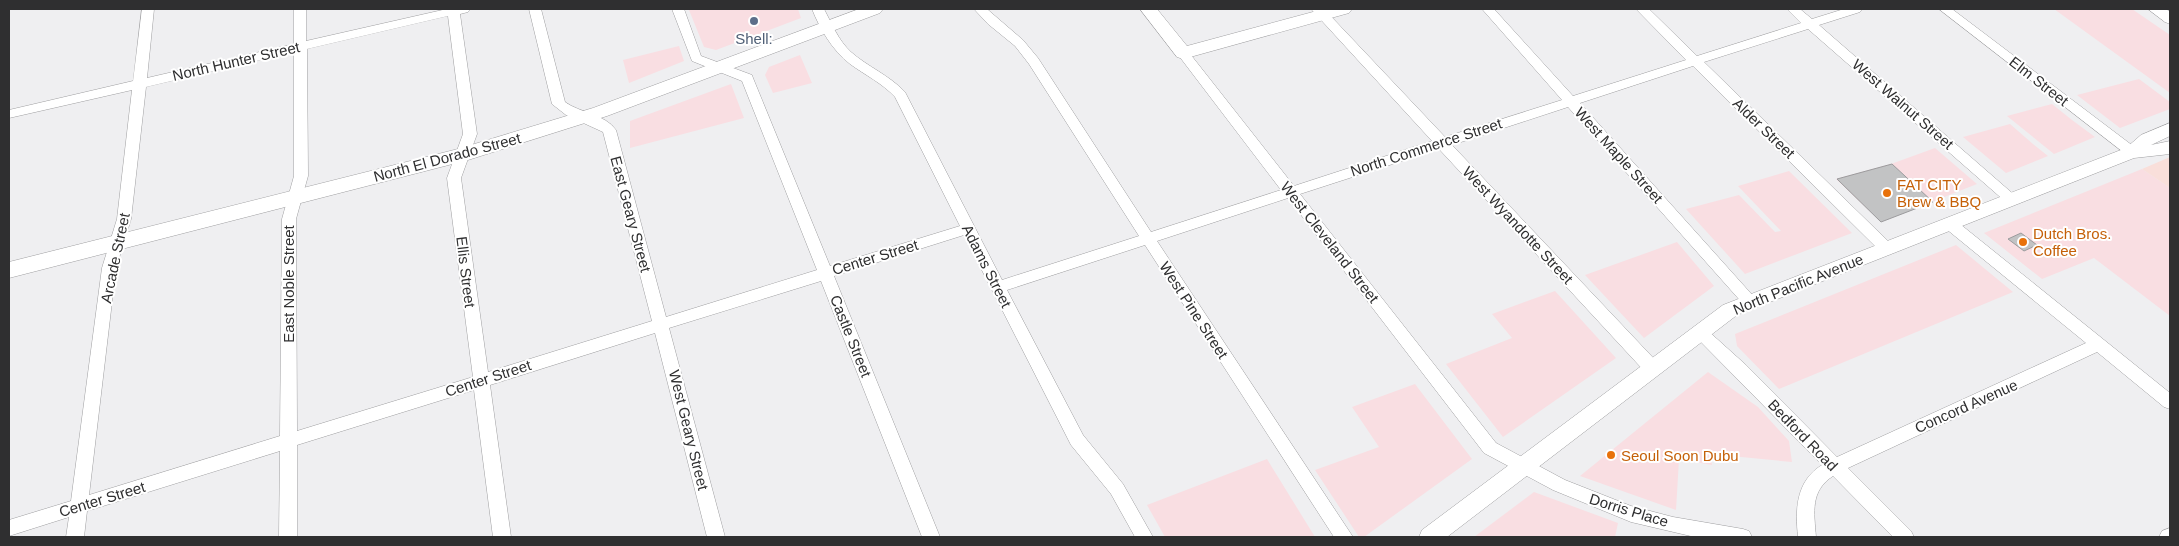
<svg xmlns="http://www.w3.org/2000/svg" width="2179" height="546" viewBox="0 0 2179 546" font-family="Helvetica,sans-serif">
	<style>
		.commercial { fill: #f9dee2 }
		.education { fill: #f9dfda }
		.building { fill: #c2c3c4; stroke: #9b9b9d }
		.lines { fill: none; stroke-linecap: round; stroke-linejoin: round }
		.minor-casing { stroke: #9f9fa1; stroke-width: 1 }
		.tertiary-casing { stroke: #9f9fa1; stroke-width: 1 }
		.secondary-casing { stroke: #9f9fa1; stroke-width: 1 }
		.minor { fill: #fff; fill-rule: evenodd }
		.tertiary { fill: #fff; fill-rule: evenodd }
		.secondary { fill: #fff; fill-rule: evenodd }
		.service-dot { fill: #5c6f8a; stroke: #fff; stroke-width: 2 }
		.food-dot { fill: #e8710a; stroke: #fff; stroke-width: 2 }
		.labels { text-anchor: middle; dominant-baseline: central; stroke-width: 4; stroke-linejoin: round; paint-order: stroke }
		.service-label { font-size: 15px; fill: #4e5e75; stroke: #fff }
		.street-label { font-size: 15px; fill: #2f2f30; stroke: #fff }
		.food-label { font-size: 15px; fill: #c56008; stroke: #fff; text-anchor: start }
	</style>
	<rect width="100%" height="100%" fill="#efeff1"/>
	<path class="commercial" d="M693,9H798L801,18L716,50L704,47L689,10Z
		M2054,9H2132L2170,35V93Z
		M679,46L684,61L629,83L623,60Z
		M800,55L812,83L773,93L765,75L769,67Z
		M2139,79L2170,102V109L2120,128L2077,95Z
		M731,84L744,118L630,148V121Z
		M2052,104L2072,120L2095,137L2054,154L2007,116Z
		M2010,124L2033,144L2048,156L2006,173L1963,137Z
		M1935,148L1977,184L1881,222L1836,179L1891,164Z
		M2142,169L2170,188V316L2094,258L2042,279L1984,233Z
		M1789,171L1852,233L1745,274L1686,209L1739,195L1775,232L1781,231L1738,186Z
		M1677,242L1714,286L1644,338L1585,275Z
		M1956,245L2013,292L1779,389L1737,346L1735,334Z
		M1555,291L1616,358L1503,437L1446,364L1512,338L1492,314Z
		M1708,372L1758,407L1789,441L1792,462L1710,454L1712,465L1679,459L1676,510L1580,476Z
		M1415,384L1472,459L1364,537H1359L1315,470L1379,447L1352,407Z
		M1267,459L1315,537H1165L1147,505Z
		M1534,492L1618,523L1615,537H1474Z"/>
	<path class="education" d="M2170,157V188L2142,169Z"/>
	<path class="building" d="M1892,164L1933,202L1881,222L1837,179Z
		M2021,233L2037,245L2024,251L2008,239Z"/>
	<g class="lines">
		<g class="minor-casing">
			<path id="minor" d="M142,9H154L147,78L294,44V9H306V41L447,9H470L468,12L460,14L477,134L461,178L488,372L652,321L603,132L566,115L552,104L529,9H541L565,102C580,113 605,114 616,130L666,317L817,270L742,81L692,61L672,9H684L701,56L752,75L753,78L830,266L960,226L895,97C882,83 865,75 850,64C832,50 820,29 812,9H824C832,24 838,40 851,52C868,67 889,75 905,92L1002,280L1139,236L1029,64L1015,46L988,24L974,9H987L1023,40L1038,58L1151,232L1281,190L1179,56L1177,53L1179,50H1187L1294,186L1432,141L1311,9H1324L1445,137L1562,100L1482,9H1494L1573,96L1686,60L1636,9H1649L1697,56L1801,23L1787,9H1800L1812,19L1844,9H1862L1860,12L1819,25L2019,199L2017,203H2007L1808,29L1704,62L1891,244L1893,248L1891,252L1886,253L1881,252L1693,66L1580,103L1755,298L1758,302L1755,306L1750,308L1745,306L1568,107L1452,145L1659,364L1661,369L1659,374L1653,375L1647,374L1439,149L1300,194L1496,443L1565,480L1631,506L1673,517L1743,529L1749,531L1752,537H1695L1631,522L1553,490L1484,453L1288,198L1157,241L1353,537H1334L1145,245L1007,290L1083,435L1123,484L1153,537H1135L1111,494L1071,445L964,235L834,276L940,537H922L821,281L669,328L725,537H707L655,333L490,385L511,537H493L474,390L297,445V537H279L280,451L87,511L84,537H66L69,517L9,536V520L71,501L102,268L117,219L132,90L9,118V110L133,81ZM448,16L463,134L447,178L473,377L297,431L296,219L308,176L307,49ZM294,52V176L282,219L280,436L89,495L116,268L131,219L146,87Z
				M1939,9H1952L2137,149L2139,152L2137,155H2127Z
				M1950,219L1955,220L2170,393V409L2164,407L2097,352L1848,468L1911,531L1914,537H1893L1833,476C1810,491 1814,512 1816,537H1798C1795,509 1796,481 1822,465L1692,333L1694,329L1700,327L1706,329L1746,365L1837,457L2086,343L1945,228L1943,224L1945,220Z
				M2170,528V537H2159L2162,531Z"/>
		</g>
		<g class="tertiary-casing">
			<path id="tertiary" d="M2148,9H2166L2170,12V24L2165,22Z
				M2170,123V136L2151,145L2170,141V154L2134,158L1737,315L1447,537H1419L1422,530L1723,305L2126,148L2141,135Z"/>
		</g>
		<g class="secondary-casing">
			<path id="secondary" d="M859,9H883L880,13L607,116L468,160L9,278V262L458,149L593,108Z
				M1140,9H1157L1187,46L1324,9H1352L1349,13L1183,59L1177,57Z"/>
		</g>
		<use href="#minor" class="minor"/>
		<use href="#tertiary" class="tertiary"/>
		<use href="#secondary" class="secondary"/>
	</g>
	<circle class="service-dot" cx="754" cy="21" r="5"/>
	<g class="food-dot">
		<circle cx="1887" cy="193" r="5"/>
		<circle cx="2023" cy="242" r="5"/>
		<circle cx="1611" cy="455" r="5"/>
	</g>
	<g class="labels">
		<g class="service-label">
			<text x="754" y="38">Shell:</text>
		</g>
		<g class="street-label">
			<text transform="translate(236 61) rotate(-13)">North Hunter Street</text>
			<text transform="translate(2039 81) rotate(38)">Elm Street</text>
			<text transform="translate(1903 104) rotate(41)">West Walnut Street</text>
			<text transform="translate(1764 128) rotate(44)">Alder Street</text>
			<text transform="translate(1426 147) rotate(-18)">North Commerce Street</text>
			<text transform="translate(1619 155) rotate(48)">West Maple Street</text>
			<text transform="translate(447 157) rotate(-15)">North El Dorado Street</text>
			<text transform="translate(631 214) rotate(75)">East Geary Street</text>
			<text transform="translate(1518 225) rotate(47)">West Wyandotte Street</text>
			<text transform="translate(1330 242) rotate(52)">West Cleveland Street</text>
			<text transform="translate(875 257) rotate(-17)">Center Street</text>
			<text transform="translate(115 258) rotate(-78)">Arcade Street</text>
			<text transform="translate(987 266) rotate(63)">Adams Street</text>
			<text transform="translate(466 272) rotate(83)">Ellis Street</text>
			<text transform="translate(288 284) rotate(-90)">East Noble Street</text>
			<text transform="translate(1798 284) rotate(-22)">North Pacific Avenue</text>
			<text transform="translate(1194 310) rotate(57)">West Pine Street</text>
			<text transform="translate(851 336) rotate(68)">Castle Street</text>
			<text transform="translate(488 378) rotate(-18)">Center Street</text>
			<text transform="translate(1966 406) rotate(-24)">Concord Avenue</text>
			<text transform="translate(689 430) rotate(76)">West Geary Street</text>
			<text transform="translate(1803 435) rotate(46)">Bedford Road</text>
			<text transform="translate(102 499) rotate(-17)">Center Street</text>
			<text transform="translate(1629 510) rotate(17)">Dorris Place</text>
		</g>
		<g class="food-label">
			<text x="1897" y="184">FAT CITY<tspan x="1897" dy="17">Brew &amp; BBQ</tspan></text>
			<text x="2033" y="233">Dutch Bros.<tspan x="2033" dy="17">Coffee</tspan></text>
			<text x="1621" y="455">Seoul Soon Dubu</text>
		</g>
	</g>
	<rect width="2179" height="546" fill="none" stroke="#2f2f30" stroke-width="20"/>
</svg>
